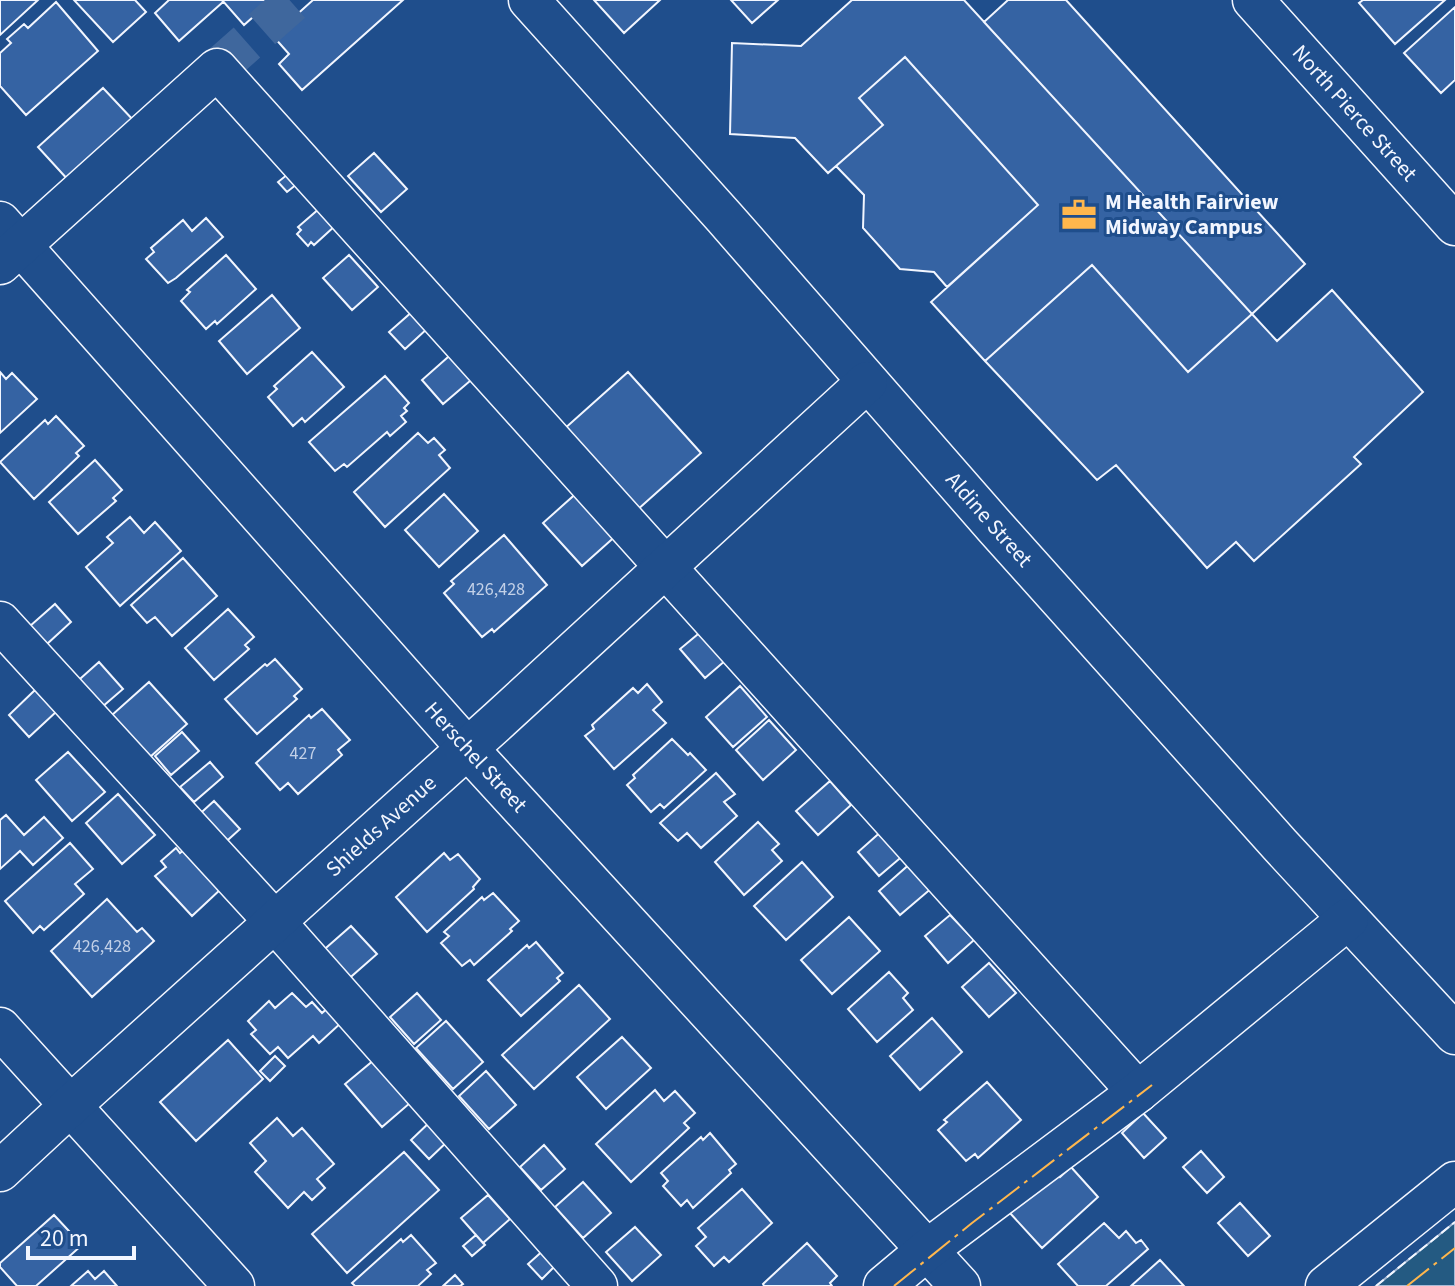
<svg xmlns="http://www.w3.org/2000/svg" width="1455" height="1286" viewBox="0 0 1455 1286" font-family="'Source Sans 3',sans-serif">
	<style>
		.green { fill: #245a82; stroke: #a8bbd7; stroke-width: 2 }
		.building { fill: #3563a3; stroke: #f2f6ff; stroke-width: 2 }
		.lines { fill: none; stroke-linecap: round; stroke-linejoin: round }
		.minor-tunnel { stroke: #3f679d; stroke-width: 40; stroke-dasharray: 40 20; stroke-linecap: butt }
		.minor-casing { stroke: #f2f6ff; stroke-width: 43 }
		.minor { stroke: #1f4e8c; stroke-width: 40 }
		.fence { stroke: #f2f6ff; stroke-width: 2; stroke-dasharray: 10 4; stroke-linecap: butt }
		.power { stroke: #ffb74d; stroke-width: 2; stroke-dasharray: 28 6 4 6; stroke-linecap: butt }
		.labels { text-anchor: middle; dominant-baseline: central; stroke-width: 6; stroke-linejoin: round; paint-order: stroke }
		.number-label { font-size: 18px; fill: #c3d1e8 }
		.street-label { font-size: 22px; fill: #f2f6ff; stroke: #1f4e8c }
		.poi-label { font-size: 22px; font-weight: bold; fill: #f2f6ff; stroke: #1f4e8c; text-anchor: start }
	</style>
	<rect width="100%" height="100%" fill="#1f4e8c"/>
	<path class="green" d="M1455,1222V1286H1376Z"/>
	<path class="building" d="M0,0H38L0,35Z
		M74,0H135L146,12L113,42Z
		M169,0H222L223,2L179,41L155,13Z
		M222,0H272L244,25Z
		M313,0H403L302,90L279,64L289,54L273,36Z
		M594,0H660L624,33Z
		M731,0H778L752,23Z
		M852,0H964L1252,314L1188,372L1092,265L985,361L931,302L1038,205L905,57L859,98L883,125L828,173L795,138L730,134L732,43L801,46Z
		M1008,0H1066L1305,264L1252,314L984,22Z
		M1363,0H1445L1395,44L1359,3Z
		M56,2L98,51L26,115L0,86V53L11,43L7,39L24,24L28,28Z
		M1455,7V80L1441,93L1404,53Z
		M905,57L1038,205L947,287L934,272L900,269L863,228L864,195L836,166L883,125L859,98Z
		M103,88L135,122L70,182L38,147Z
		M374,153L407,189L381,212L348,176Z
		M288,174L297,184L287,192L278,182Z
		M320,208L336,225L314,245L311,242L308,246L297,234L301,230L298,227Z
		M206,218L223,237L176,278L168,283L146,259L154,252L151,248L183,220L192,231Z
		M226,255L256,289L217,324L215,321L206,329L181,301L190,292L187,290Z
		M349,255L378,287L352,310L323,278Z
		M1092,265L1188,372L1252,314L1277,341L1332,290L1423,392L1354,457L1361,464L1254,561L1236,542L1207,568L1116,465L1097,480L985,361Z
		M272,295L300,328L247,374L219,341Z
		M413,311L428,328L405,349L389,332Z
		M456,350L477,375L443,404L422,380Z
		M312,352L344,387L305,422L302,418L293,426L268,397L277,389L274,386Z
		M0,372L6,379L12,373L37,399L0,433Z
		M628,372L701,453L636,511L563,430Z
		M385,376L409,403L404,408L407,411L401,416L406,422L390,436L387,432L347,467L344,464L335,471L309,442Z
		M56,416L84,446L76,453L79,456L34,499L0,462L45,420L48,424Z
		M418,433L428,443L434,438L445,450L439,455L450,468L385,527L354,492Z
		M95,460L122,490L113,498L116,501L78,534L49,502Z
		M580,490L619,533L582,566L543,523Z
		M444,494L478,531L439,567L405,530Z
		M130,517L144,533L155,522L181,551L120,606L86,567L113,543L107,537Z
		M504,535L547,585L494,632L492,629L482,637L444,593L454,584L451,581Z
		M183,558L217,596L172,636L155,617L147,623L131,605Z
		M55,604L71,622L47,644L30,626Z
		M228,609L254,637L245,645L249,649L214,680L185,648Z
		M709,625L733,654L705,678L680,649Z
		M275,659L302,689L294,696L297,699L257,734L225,699L265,664L267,666Z
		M99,662L123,689L95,713L72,686Z
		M149,682L187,724L150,757L112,715Z
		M647,684L662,702L653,710L666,723L614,769L585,736L594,729L592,725L633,688L638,693Z
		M740,686L767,717L733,747L706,717Z
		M35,690L56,712L29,737L9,715Z
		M322,709L350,740L338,750L342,755L298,794L288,783L280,790L256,763L309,715L311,718Z
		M769,720L796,750L763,780L736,750Z
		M182,732L199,751L171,775L155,756Z
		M672,739L688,755L690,753L706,770L664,808L660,804L651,812L627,785L635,778L633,775Z
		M68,752L105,792L72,821L36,780Z
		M210,762L223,777L194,802L180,787Z
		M716,773L735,794L724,802L737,816L701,848L687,833L678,841L660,823Z
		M830,781L851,805L818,835L796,811Z
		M118,794L155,835L122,864L86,823Z
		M214,801L240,829L219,848L193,820Z
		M6,815L24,835L44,817L63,838L33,865L20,851L0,869V820Z
		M758,822L779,844L772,850L782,861L744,895L715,862Z
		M884,829L905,854L879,876L858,852Z
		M70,843L93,869L75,884L84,894L44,930L40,926L33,933L5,901Z
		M176,848L180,853L185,849L222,888L192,916L155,876L166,867L161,861Z
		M444,853L450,860L458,854L480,879L473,887L474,889L427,932L396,897Z
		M802,862L833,897L786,940L754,906Z
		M912,862L933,887L900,915L879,891Z
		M493,893L519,921L510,929L512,931L474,965L470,960L462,966L441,943L449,936L444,932L482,897L484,900Z
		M107,899L137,932L142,928L154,941L92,997L51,951Z
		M950,915L974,940L948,963L925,936Z
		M849,917L880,951L832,994L801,960Z
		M351,926L377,954L345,982L319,954Z
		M536,942L563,973L557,978L560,981L521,1016L488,980L527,945L529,948Z
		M989,963L1016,993L989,1017L962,987Z
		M889,972L908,993L903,998L913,1010L877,1042L848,1009Z
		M579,985L610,1019L534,1089L502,1055Z
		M292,993L306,1007L312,1002L322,1013L329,1007L342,1022L319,1043L313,1036L288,1058L278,1047L270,1054L251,1034L256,1030L248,1021L269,1001L275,1008Z
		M417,993L441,1020L414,1044L390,1017Z
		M932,1018L962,1052L920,1090L890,1056Z
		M446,1021L483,1062L453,1089L416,1048Z
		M622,1037L651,1068L606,1109L577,1077Z
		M228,1040L263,1079L196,1141L160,1102Z
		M275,1056L285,1066L270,1081L260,1071Z
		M374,1060L410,1103L382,1127L345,1084Z
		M486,1071L516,1105L489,1129L459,1096Z
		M987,1082L1021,1120L978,1158L975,1154L966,1161L938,1130L947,1122L944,1120Z
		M655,1090L664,1101L675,1091L695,1113L684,1123L689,1128L631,1182L596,1144Z
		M1143,1113L1166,1138L1144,1158L1122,1133Z
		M277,1118L293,1136L302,1128L334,1164L317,1179L325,1188L312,1200L304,1192L288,1208L255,1172L266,1161L250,1143Z
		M432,1120L450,1139L429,1159L411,1140Z
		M710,1133L736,1164L729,1170L731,1173L693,1208L687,1200L681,1206L663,1186L668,1181L661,1173L701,1137L703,1140Z
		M544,1145L565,1169L541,1190L520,1167Z
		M1201,1151L1224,1177L1207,1193L1183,1167Z
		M404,1152L439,1190L347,1273L312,1234Z
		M1071,1167L1098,1197L1042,1248L1009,1212L1054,1170L1060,1177Z
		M583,1182L611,1213L583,1238L555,1207Z
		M742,1189L772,1223L729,1262L724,1257L714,1266L696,1246L706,1237L698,1228Z
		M488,1195L510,1219L483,1243L461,1218Z
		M1240,1203L1270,1236L1248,1256L1218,1223Z
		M54,1215L82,1245L36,1286H17L0,1267V1263Z
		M1104,1223L1119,1238L1126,1231L1136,1243L1141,1240L1148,1249L1106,1286H1078L1058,1264Z
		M635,1227L661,1255L632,1281L606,1252Z
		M411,1235L436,1263L427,1270L431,1274L418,1286H355L352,1283L401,1239L403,1242Z
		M476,1235L485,1245L472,1256L463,1246Z
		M807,1243L837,1276L830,1283L832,1286H764L763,1284Z
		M546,1248L558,1263L542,1279L528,1264Z
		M1160,1260L1184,1286H1131Z
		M88,1271L95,1279L104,1271L117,1286H71Z
		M455,1275L463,1284L460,1286H443Z"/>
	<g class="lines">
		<path class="minor-tunnel" d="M217,69L295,0"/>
		<g class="minor-casing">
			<g id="minor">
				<path id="s1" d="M529,0L724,217L996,528L1280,845L1455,1034"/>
				<path id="s2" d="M1253,0L1455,225"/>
				<path id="s3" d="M0,222L467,748L960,1286"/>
				<path d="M0,264L217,69L1138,1092"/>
				<path d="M0,622L275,922L597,1286"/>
				<path d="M0,1028L234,1286"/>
				<path id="s4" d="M0,1171L70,1106L500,719L867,382"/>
				<path d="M884,1286L927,1250L1138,1092L1348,919"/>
				<path d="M1326,1286L1455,1182"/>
			</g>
		</g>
		<use href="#minor" class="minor"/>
		<path class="fence" d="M1376,1286L1455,1222"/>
		<path class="power" d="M894,1286L972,1223L1152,1085
			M1407,1286L1455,1248"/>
	</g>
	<defs>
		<g id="office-bare" transform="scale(2.76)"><path d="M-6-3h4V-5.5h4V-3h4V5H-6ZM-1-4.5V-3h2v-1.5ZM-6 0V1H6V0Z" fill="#ffb74d" stroke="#1f4e8c" stroke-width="2.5" paint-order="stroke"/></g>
	</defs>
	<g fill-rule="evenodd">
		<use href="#office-bare" x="1079" y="215"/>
	</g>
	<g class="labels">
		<g class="number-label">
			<text x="496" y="589">426,428</text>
			<text x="303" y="753">427</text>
			<text x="102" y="946">426,428</text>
		</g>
		<g class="street-label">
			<text stroke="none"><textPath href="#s2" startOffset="152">North Pierce Street</textPath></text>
			<text stroke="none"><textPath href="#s1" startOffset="694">Aldine Street</textPath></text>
			<text stroke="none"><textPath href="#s3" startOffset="716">Herschel Street</textPath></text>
			<text stroke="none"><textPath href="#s4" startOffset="514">Shields Avenue</textPath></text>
		</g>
		<g class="poi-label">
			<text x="1105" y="202">M Health Fairview<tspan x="1105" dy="25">Midway Campus</tspan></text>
		</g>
	</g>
	<path d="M28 1246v12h106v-12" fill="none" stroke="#f2f6ff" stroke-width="4"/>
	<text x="40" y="1246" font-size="24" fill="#f2f6ff" stroke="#1f4e8c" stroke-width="6" paint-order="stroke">20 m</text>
</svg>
